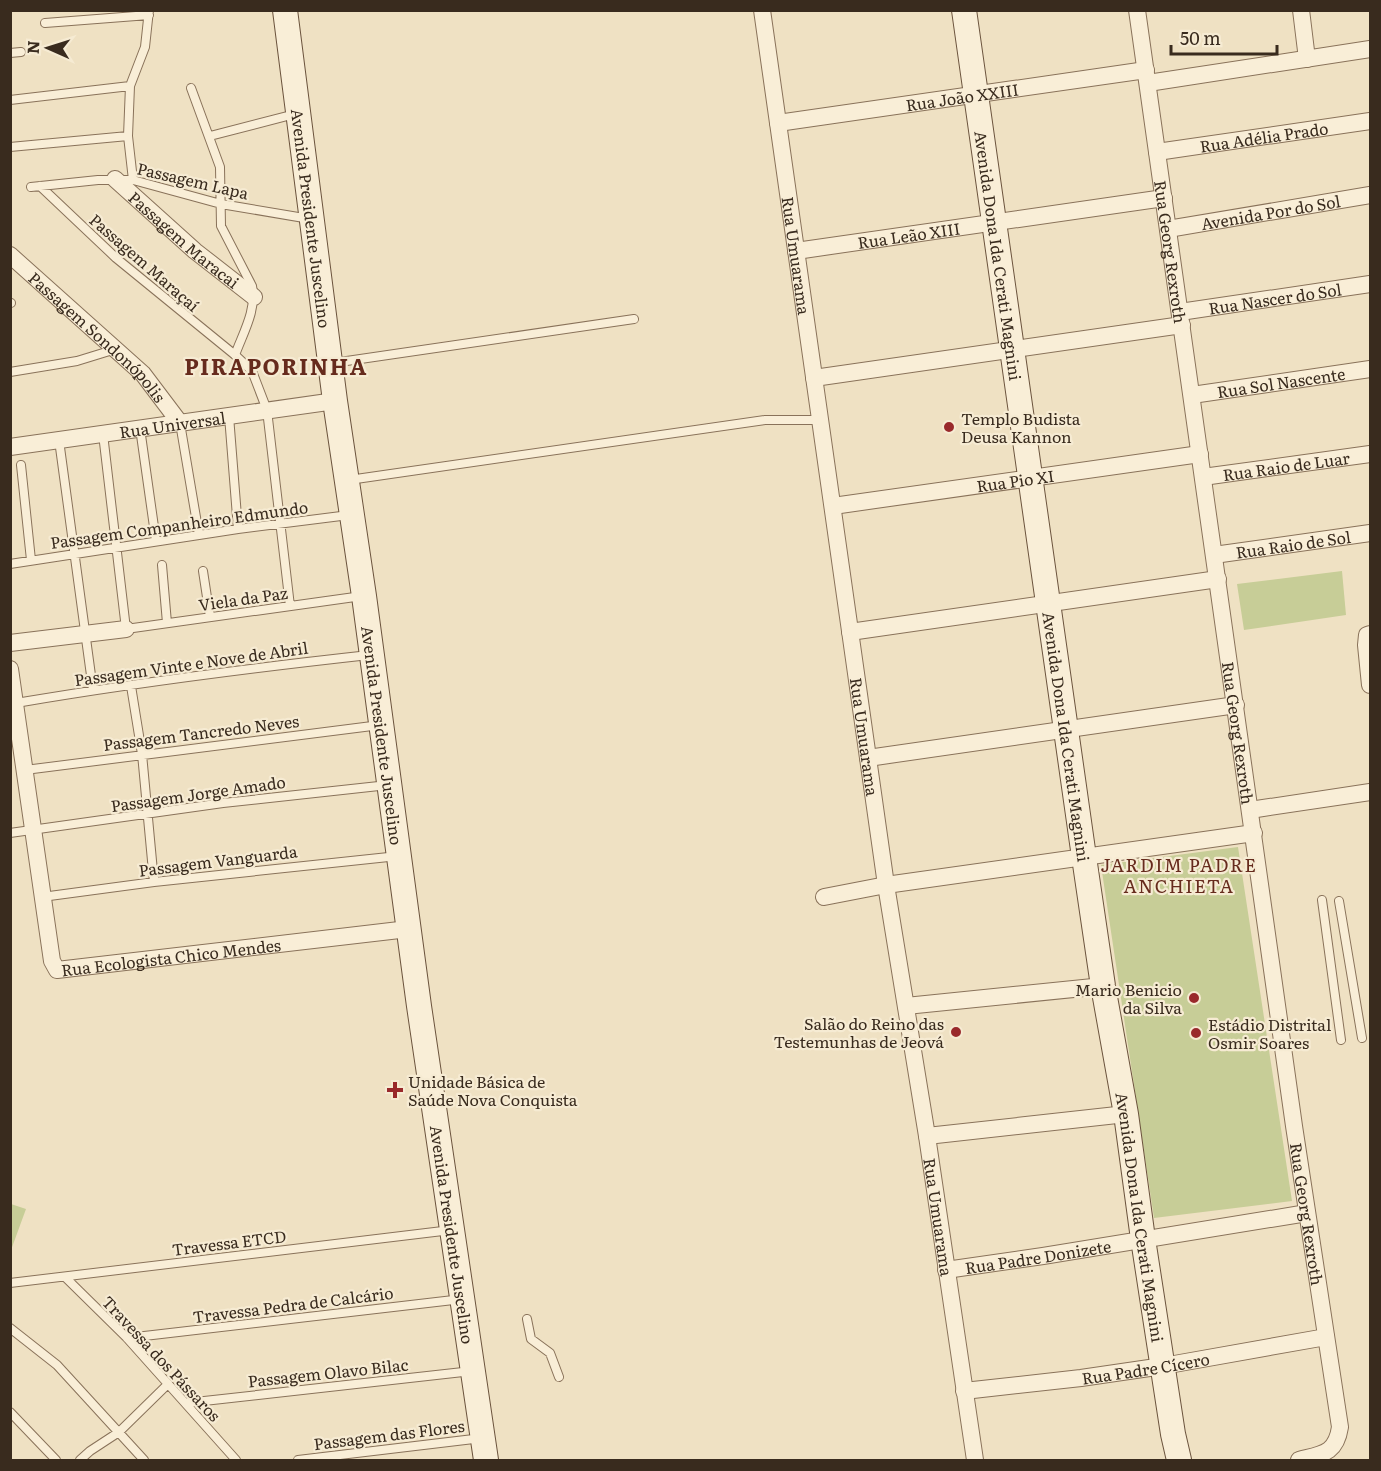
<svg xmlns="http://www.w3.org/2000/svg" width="1381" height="1471" viewBox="0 0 1381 1471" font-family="Literata,serif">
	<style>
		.green { fill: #c7cd97 }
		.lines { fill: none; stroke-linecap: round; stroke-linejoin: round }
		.lane-casing { stroke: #89725a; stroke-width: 10 }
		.street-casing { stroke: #89725a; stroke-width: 18 }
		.secondary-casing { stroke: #6b533d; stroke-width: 26 }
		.lane { stroke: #f9eed7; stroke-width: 8 }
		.street { stroke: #f9eed7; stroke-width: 16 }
		.secondary { stroke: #f9eed7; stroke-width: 24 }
		.poi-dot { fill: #99292b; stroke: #f6ebd3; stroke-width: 2 }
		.labels { text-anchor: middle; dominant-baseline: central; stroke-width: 4.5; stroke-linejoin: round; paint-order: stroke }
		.street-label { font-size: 16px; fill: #392b1e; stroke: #f6ebd3 }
		.poi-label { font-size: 16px; fill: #392b1e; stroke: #f6ebd3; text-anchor: start }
		.neighbourhood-label { font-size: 18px; letter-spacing: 1.5px; fill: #662b1d; stroke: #f6ebd3 }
		.district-label { font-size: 22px; font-weight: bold; letter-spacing: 1.5px; fill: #662b1d; stroke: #f6ebd3 }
	</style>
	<rect width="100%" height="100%" fill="#efe1c3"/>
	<path class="green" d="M1342,571L1346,615L1244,630L1237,584Z
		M1238,847L1292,1201L1154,1218L1101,865Z
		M11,1204L26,1209L11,1250Z"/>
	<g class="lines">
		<g class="lane-casing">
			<path id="lane" d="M45,23L149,15
				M10,53L21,52
				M191,88L220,167L221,226L252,286C257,310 243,333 235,355L252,371L267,410L290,606
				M10,100L130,86
				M210,136L295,114
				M10,147L128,136
				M133,180L128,136L130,86L145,47L149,10
				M40,186L116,258L235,355
				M31,187L98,180H133L221,204L310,219
				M10,303H11
				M333,363L634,319
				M10,372L77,361L116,349
				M229,416L238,529
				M180,423L199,535
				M140,428L156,541
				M103,434L126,629L362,596
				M59,440L93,690
				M21,465L31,560
				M349,480L765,420H820
				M10,564L238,529L349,515
				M162,565L167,623
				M203,571L210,617
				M131,686L142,754L154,882
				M16,703C133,683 251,668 369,655
				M25,770L380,725
				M10,833L223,803L388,785
				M42,897L154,882L398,856
				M1322,900L1341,1040
				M1339,901L1362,1038
				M65,1277L127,1338L236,1460
				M10,1283L451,1230
				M527,1319L531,1339L550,1353L559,1377
				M10,1328L57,1365L144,1460
				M127,1338L462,1299
				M186,1403L472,1371
				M10,1412L56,1460
				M80,1460L90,1451L119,1432L168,1384
				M298,1460L482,1438"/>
		</g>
		<g class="street-casing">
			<g id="street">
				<path id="s1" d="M762,10L886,885L927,1136L975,1460"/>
				<path id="s2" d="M1137,10L1294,1126L1340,1427C1336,1454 1322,1454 1299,1460"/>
				<path d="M1301,10L1307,59"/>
				<path d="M1148,83L1370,49"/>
				<path id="s3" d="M778,123L1146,70"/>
				<path id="s4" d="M1157,152L1370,121"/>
				<path id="s5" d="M115,179L195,251L254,297"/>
				<path id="s6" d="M1168,229L1370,195"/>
				<path id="s7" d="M796,251L1164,198"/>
				<path id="s8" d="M10,255L143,374L180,423"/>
				<path id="s9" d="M1180,312L1370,284"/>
				<path d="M814,378L1182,325"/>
				<path id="s10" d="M1192,395L1370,369"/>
				<path id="s11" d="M10,447L335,401"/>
				<path id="s12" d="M1203,477L1370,454"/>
				<path id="s13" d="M833,506L1200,454"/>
				<path id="s14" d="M1214,555L1370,533"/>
				<path d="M850,632L1218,579"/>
				<path d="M1370,634L1367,635L1366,645L1370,685"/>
				<path d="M10,643L126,629"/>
				<path id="s15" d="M10,669L52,961L57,970L408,929"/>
				<path d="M868,758L1236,705"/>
				<path d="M1250,810L1370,792"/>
				<path d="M824,897L886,885L1254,833"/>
				<path d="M906,1006L1103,986"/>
				<path d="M927,1136L1126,1114"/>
				<path id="s16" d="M946,1270L1043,1256L1307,1213"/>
				<path id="s17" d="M964,1391L1081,1378L1163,1366L1326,1337"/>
			</g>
		</g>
		<g class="secondary-casing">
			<g id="secondary">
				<path id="s18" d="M285,10L335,401L364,596L419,1006L486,1460"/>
				<path id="s19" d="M964,10L1084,857L1103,986L1126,1114L1143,1239L1173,1434L1179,1460"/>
			</g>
		</g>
		<use href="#lane" class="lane"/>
		<use href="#street" class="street"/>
		<use href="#secondary" class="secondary"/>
	</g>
	<g class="poi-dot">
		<circle cx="949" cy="427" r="6"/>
		<circle cx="1194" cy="998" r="6"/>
		<circle cx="956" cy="1032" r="6"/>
		<circle cx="1196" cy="1033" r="6"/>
		<path d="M392 1081h6v6h6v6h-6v6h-6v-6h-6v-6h6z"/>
	</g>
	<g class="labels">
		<g class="street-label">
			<text stroke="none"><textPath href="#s3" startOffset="186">Rua João XXIII</textPath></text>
			<text stroke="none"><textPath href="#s4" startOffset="108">Rua Adélia Prado</textPath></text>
			<text transform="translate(193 180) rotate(13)">Passagem Lapa</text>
			<text stroke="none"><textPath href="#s6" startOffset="104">Avenida Por do Sol</textPath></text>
			<text stroke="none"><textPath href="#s18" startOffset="210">Avenida Presidente Juscelino</textPath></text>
			<text stroke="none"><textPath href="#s7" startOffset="114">Rua Leão XIII</textPath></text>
			<text stroke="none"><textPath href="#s5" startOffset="92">Passagem Maracai</textPath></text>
			<text stroke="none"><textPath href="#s2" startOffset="244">Rua Georg Rexroth</textPath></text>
			<text stroke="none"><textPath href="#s1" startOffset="248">Rua Umuarama</textPath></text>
			<text stroke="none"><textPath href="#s19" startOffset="248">Avenida Dona Ida Cerati Magnini</textPath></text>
			<text transform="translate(145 262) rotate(41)">Passagem Maraçaí</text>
			<text stroke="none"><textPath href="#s9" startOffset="96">Rua Nascer do Sol</textPath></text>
			<text stroke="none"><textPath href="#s8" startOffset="120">Passagem Sondonópolis</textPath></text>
			<text stroke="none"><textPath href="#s10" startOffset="90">Rua Sol Nascente</textPath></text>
			<text stroke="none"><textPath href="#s11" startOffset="164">Rua Universal</textPath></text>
			<text stroke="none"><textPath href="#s12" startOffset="84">Rua Raio de Luar</textPath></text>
			<text stroke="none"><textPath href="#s13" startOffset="184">Rua Pio XI</textPath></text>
			<text transform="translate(179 524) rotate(-8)">Passagem Companheiro Edmundo</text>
			<text stroke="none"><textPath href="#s14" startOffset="80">Rua Raio de Sol</textPath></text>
			<text transform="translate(243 598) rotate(-8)">Viela da Paz</text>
			<text transform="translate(191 663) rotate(-8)">Passagem Vinte e Nove de Abril</text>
			<text transform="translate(201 732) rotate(-7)">Passagem Tancredo Neves</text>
			<text stroke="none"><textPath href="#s2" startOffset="730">Rua Georg Rexroth</textPath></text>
			<text stroke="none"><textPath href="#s18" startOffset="732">Avenida Presidente Juscelino</textPath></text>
			<text stroke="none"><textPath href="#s1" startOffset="734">Rua Umuarama</textPath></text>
			<text stroke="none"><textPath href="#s19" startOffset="734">Avenida Dona Ida Cerati Magnini</textPath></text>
			<text transform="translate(198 793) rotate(-8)">Passagem Jorge Amado</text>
			<text transform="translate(218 860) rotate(-7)">Passagem Vanguarda</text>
			<text stroke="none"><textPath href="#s15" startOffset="420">Rua Ecologista Chico Mendes</textPath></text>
			<text stroke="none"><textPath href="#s2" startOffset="1216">Rua Georg Rexroth</textPath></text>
			<text stroke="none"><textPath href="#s1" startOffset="1220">Rua Umuarama</textPath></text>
			<text stroke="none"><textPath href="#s19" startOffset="1220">Avenida Dona Ida Cerati Magnini</textPath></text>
			<text stroke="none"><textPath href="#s18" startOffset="1236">Avenida Presidente Juscelino</textPath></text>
			<text transform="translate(229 1242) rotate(-7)">Travessa ETCD</text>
			<text stroke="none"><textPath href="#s16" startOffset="93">Rua Padre Donizete</textPath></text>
			<text transform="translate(293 1304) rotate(-7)">Travessa Pedra de Calcário</text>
			<text transform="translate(162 1358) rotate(47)">Travessa dos Pássaros</text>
			<text stroke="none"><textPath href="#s17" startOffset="183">Rua Padre Cícero</textPath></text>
			<text transform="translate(328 1372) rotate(-6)">Passagem Olavo Bilac</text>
			<text transform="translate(389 1434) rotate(-7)">Passagem das Flores</text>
		</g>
		<g class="poi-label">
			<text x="961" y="418">Templo Budista<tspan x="961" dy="18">Deusa Kannon</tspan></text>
			<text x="1182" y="989" text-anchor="end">Mario Benicio<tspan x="1182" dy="18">da Silva</tspan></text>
			<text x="944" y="1023" text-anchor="end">Salão do Reino das<tspan x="944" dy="18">Testemunhas de Jeová</tspan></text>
			<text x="1208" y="1024">Estádio Distrital<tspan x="1208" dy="18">Osmir Soares</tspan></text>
			<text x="408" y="1081">Unidade Básica de<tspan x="408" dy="18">Saúde Nova Conquista</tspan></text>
		</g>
		<g class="neighbourhood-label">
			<text x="1179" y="864">JARDIM PADRE<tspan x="1179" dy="21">ANCHIETA</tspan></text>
		</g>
		<g class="district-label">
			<text x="276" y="365">PIRAPORINHA</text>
		</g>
	</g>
	<rect width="1381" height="1471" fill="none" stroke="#392b1e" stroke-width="24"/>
	<g transform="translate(48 48) rotate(273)" stroke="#f6ebd3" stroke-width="4.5" paint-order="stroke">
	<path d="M0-4.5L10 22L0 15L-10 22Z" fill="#392b1e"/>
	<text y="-9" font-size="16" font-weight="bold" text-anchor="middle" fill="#392b1e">N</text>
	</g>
	<path d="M1171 45v9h106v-9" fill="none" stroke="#392b1e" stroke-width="3"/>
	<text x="1180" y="45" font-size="18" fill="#392b1e" stroke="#f6ebd3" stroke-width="4.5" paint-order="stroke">50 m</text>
</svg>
